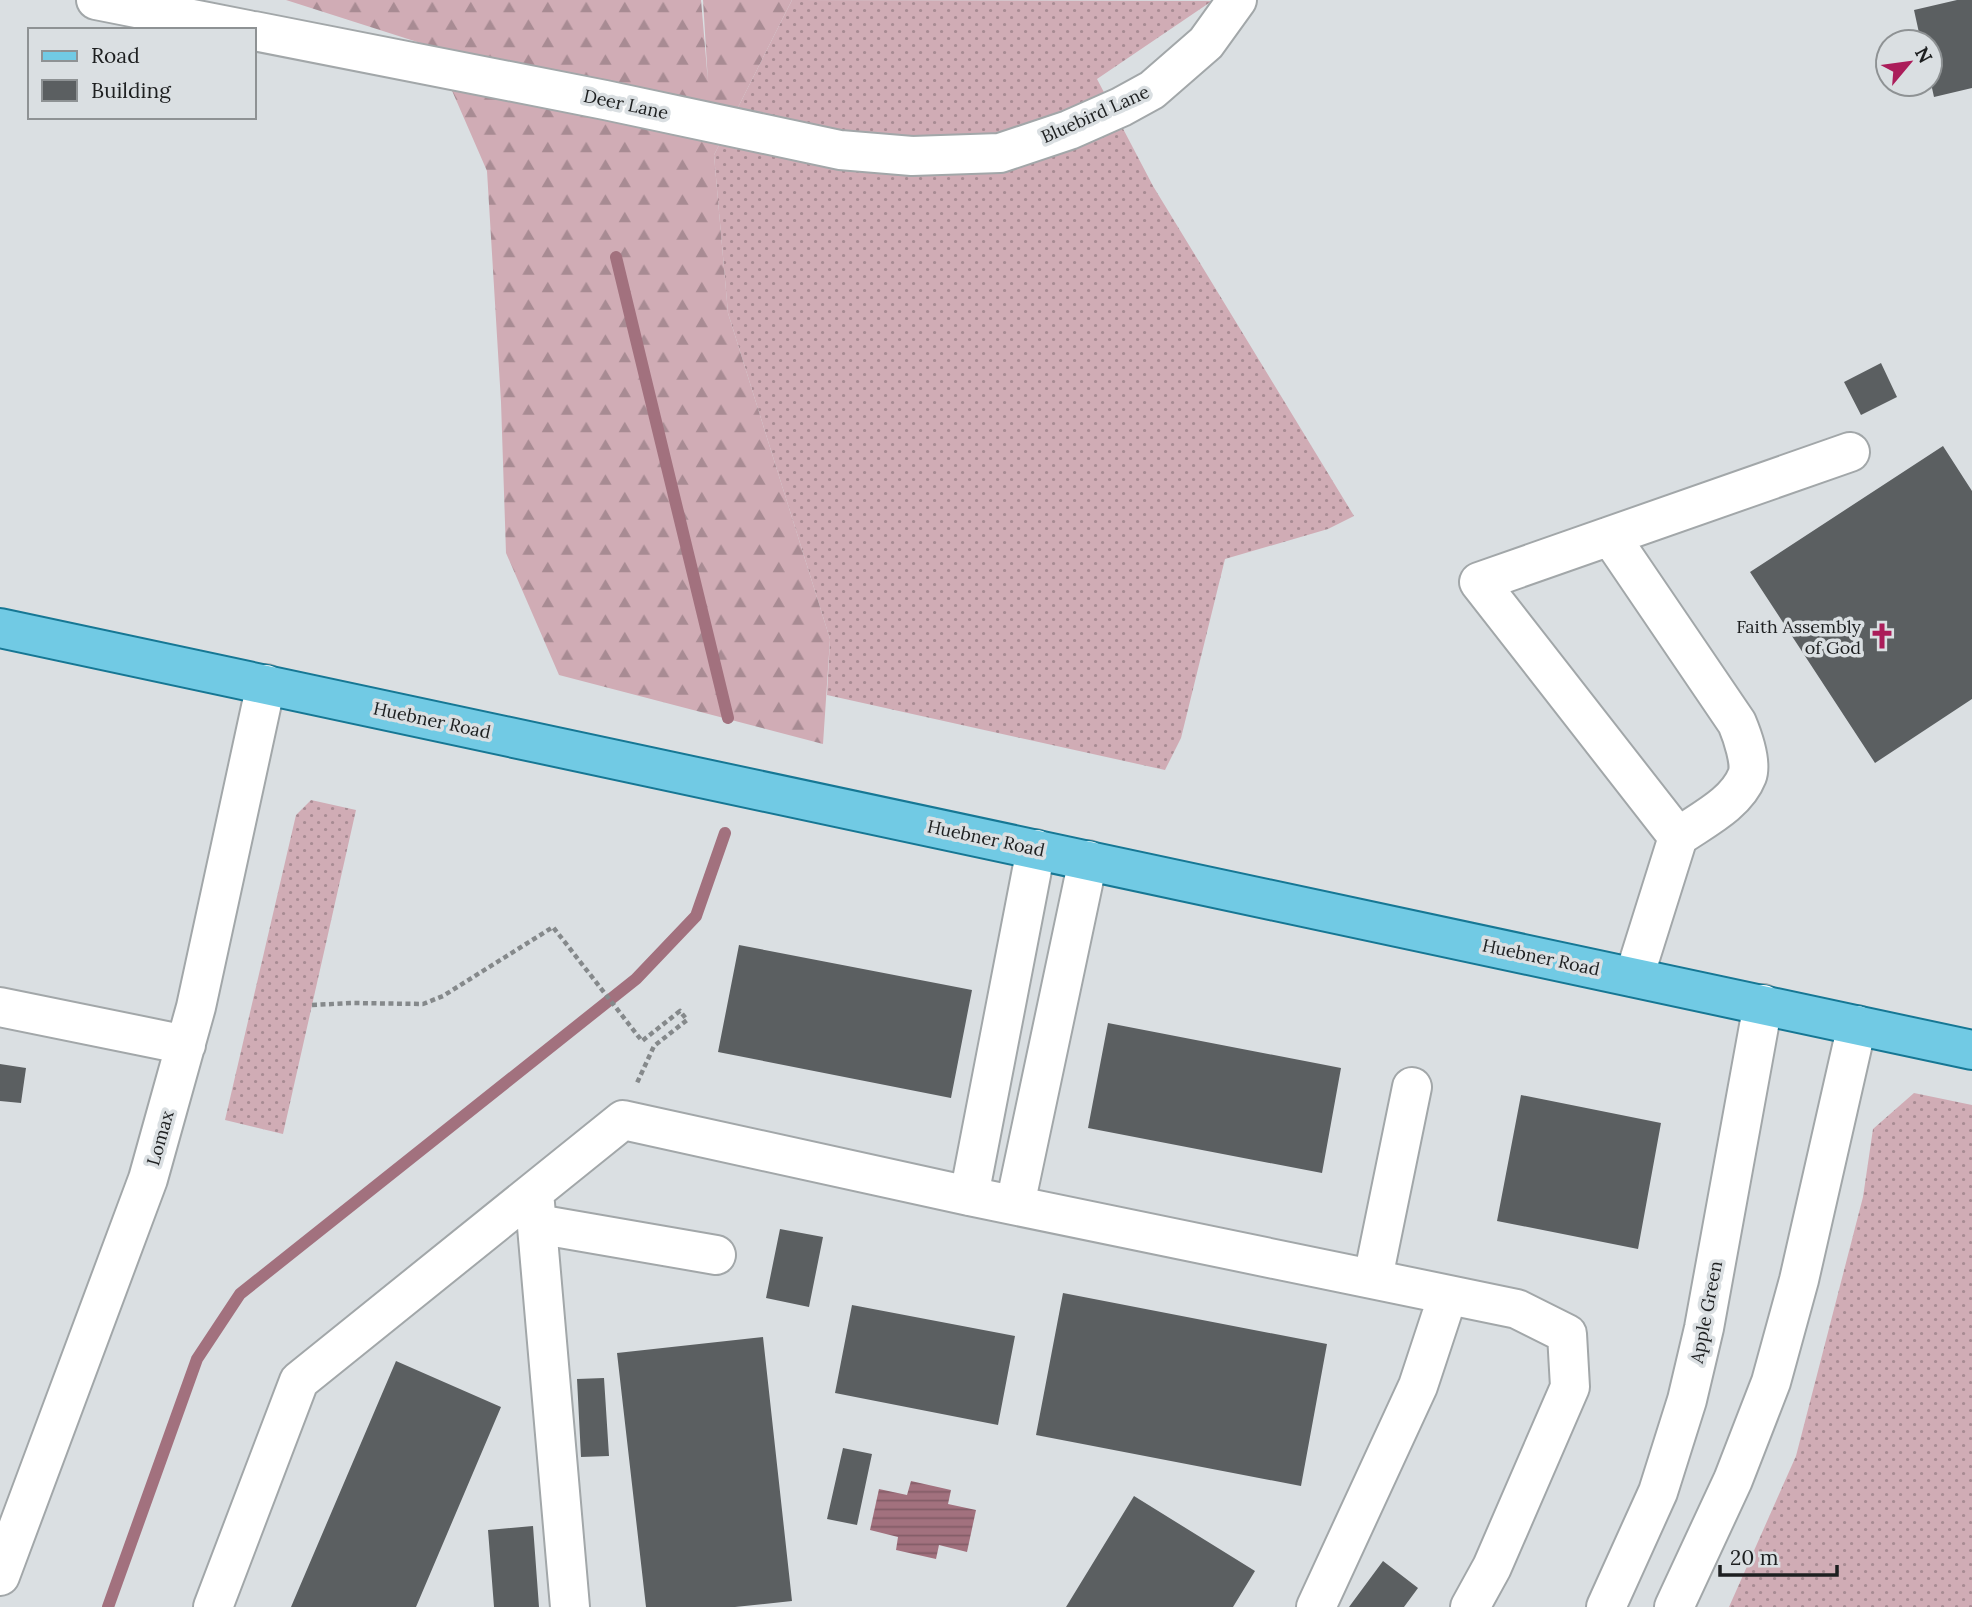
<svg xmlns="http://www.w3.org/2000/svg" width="1972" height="1607" viewBox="0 0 1972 1607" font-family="Lora,serif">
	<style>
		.grass { fill: url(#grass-dots) }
		.forest { fill: url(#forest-firs) }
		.water { fill: url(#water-rules) }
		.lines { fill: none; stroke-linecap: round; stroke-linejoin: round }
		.stream { stroke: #a2717e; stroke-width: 12 }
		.building { fill: #5b5f61 }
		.minor-casing { stroke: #a2a7a9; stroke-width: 42 }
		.major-casing { stroke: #167794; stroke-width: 42 }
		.path { stroke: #85898b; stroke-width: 4.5; stroke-dasharray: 5 3.5; stroke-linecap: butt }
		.minor { stroke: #fff; stroke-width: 38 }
		.major { stroke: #71cae4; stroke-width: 38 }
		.labels { text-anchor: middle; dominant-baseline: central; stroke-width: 7; stroke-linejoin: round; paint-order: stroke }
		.street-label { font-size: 18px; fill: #1d1f20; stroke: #dadfe2 }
		.poi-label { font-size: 18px; fill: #1d1f20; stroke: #dadfe2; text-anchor: end }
	</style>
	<defs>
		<pattern id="grass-dots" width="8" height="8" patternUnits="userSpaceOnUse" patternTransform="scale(1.75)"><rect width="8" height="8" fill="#d0acb5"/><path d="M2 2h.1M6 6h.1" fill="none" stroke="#a88b93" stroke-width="1.8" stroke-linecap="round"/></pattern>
		<pattern id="forest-firs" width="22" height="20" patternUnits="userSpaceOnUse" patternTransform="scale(1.75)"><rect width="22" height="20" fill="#d0acb5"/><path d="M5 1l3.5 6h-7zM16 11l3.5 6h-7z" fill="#a88b93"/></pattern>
		<pattern id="water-rules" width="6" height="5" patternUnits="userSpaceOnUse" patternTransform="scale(1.75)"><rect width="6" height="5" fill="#a2717e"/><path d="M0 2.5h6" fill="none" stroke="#835c67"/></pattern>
	</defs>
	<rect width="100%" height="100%" fill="#dadfe2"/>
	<path class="grass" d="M792,0L1212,1L1097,79L1153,186L1354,516L1328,529L1225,559L1181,738L1165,770L827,695L830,639L728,313L714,155Z
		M311,800L356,810L283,1134L225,1120L296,815Z
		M1914,1093L1972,1105V1607H1729L1796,1456L1863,1197L1873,1129Z"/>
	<path class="forest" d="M286,0H701L708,82L703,0H792L714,155L728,313L830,639L823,744L559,675L506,553L501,402L487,171L433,47Z"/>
	<path class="water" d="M911,1481L951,1490L948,1504L976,1510L967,1552L939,1545L936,1559L896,1550L898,1537L870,1530L879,1489L907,1495Z"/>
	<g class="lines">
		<path class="stream" d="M616,257L728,718
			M108,1607L197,1359L240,1294L636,979L696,916L725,833"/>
	</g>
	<path class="building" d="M1957,0H1972V88L1934,97L1930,79V42H1921L1914,10Z
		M1881,363L1897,397L1861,415L1844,382Z
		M1943,446L1972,491V699L1875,763L1750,572Z
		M739,945L972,990L951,1098L718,1052Z
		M1108,1023L1341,1068L1322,1173L1088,1128Z
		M0,1064L26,1068L21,1103L0,1101Z
		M1521,1095L1661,1123L1638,1249L1497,1221Z
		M780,1229L823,1237L809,1307L766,1298Z
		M1063,1293L1327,1344L1301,1486L1036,1435Z
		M852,1305L1015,1336L998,1425L835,1393Z
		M763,1337L792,1601L735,1607H646L617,1353Z
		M396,1361L501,1407L416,1607H291Z
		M604,1378L609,1456L581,1457L577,1379Z
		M843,1448L872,1454L857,1525L827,1519Z
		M1134,1496L1255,1571L1233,1607H1066Z
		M533,1526L539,1607H494L488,1530Z
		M1383,1561L1418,1588L1404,1607H1349Z"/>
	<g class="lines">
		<g class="minor-casing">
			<path id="minor" d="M96,0L248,30
				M254,31L605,100L840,150L912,156L1000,153L1069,130L1121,107L1152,90L1206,43L1237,0
				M1610,536L1737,723C1742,735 1752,763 1747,776C1736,804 1702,820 1678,837
				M1634,977L1678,837L1479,582L1850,452
				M0,1007L186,1045
				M534,1192L570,1607
				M969,1196L1036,849
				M1015,1205L1088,860
				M537,1224L716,1255
				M1373,1278L1412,1087
				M0,1576L148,1179L196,1007L266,684
				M213,1607L299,1381L623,1120L969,1196L1517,1309L1567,1334L1570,1387L1492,1567L1470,1607
				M1316,1607L1418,1386L1448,1295
				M1606,1607L1658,1492L1687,1400L1704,1328L1763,1004
				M1674,1607L1733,1480L1771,1382L1799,1280L1857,1025"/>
		</g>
		<g class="major-casing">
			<path id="major" d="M0,628L1972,1050"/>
		</g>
		<path class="path" d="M312,1005L351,1003L423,1004L443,996L553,927L642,1041L680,1011L687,1020L654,1046L637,1083"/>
		<use href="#minor" class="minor"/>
		<use href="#major" class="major"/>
	</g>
	<defs>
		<g id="church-bare" transform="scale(2.1)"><path d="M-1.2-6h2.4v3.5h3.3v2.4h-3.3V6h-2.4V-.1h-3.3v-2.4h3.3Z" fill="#ab1d5a" stroke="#dadfe2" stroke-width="2.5" paint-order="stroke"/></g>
	</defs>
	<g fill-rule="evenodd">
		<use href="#church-bare" x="1882" y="636"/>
	</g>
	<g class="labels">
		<g class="street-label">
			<text transform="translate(626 104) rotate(12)">Deer Lane</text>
			<text transform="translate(1095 114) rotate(-24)">Bluebird Lane</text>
			<text transform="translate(432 720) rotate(12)">Huebner Road</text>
			<text transform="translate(986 838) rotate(12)">Huebner Road</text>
			<text transform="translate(1541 957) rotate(12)">Huebner Road</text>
			<text transform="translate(160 1138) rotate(-74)">Lomax</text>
			<text transform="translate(1706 1312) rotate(-79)">Apple Green</text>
		</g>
		<g class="poi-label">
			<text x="1861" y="626">Faith Assembly<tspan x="1861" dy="21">of God</tspan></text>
		</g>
	</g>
	<rect x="28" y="28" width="228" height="91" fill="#dadfe2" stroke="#8e9294" stroke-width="2"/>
	<rect x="42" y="51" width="35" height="10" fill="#71cae4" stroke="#8e9294" stroke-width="2"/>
	<text x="91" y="63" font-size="21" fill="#1d1f20">Road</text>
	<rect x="42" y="80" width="35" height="21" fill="#5b5f61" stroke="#8e9294" stroke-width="2"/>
	<text x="91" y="98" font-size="21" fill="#1d1f20">Building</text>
	<g transform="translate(1909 63) rotate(61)"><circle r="33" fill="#dadfe2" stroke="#8e9294" stroke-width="2"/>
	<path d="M0-5L12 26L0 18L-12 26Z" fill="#ab1d5a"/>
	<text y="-10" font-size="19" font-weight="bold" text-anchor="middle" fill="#1d1f20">N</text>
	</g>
	<path d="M1720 1565v10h117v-10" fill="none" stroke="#1d1f20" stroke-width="3.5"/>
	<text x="1730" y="1565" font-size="21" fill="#1d1f20" stroke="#dadfe2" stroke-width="5" paint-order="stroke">20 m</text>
</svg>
